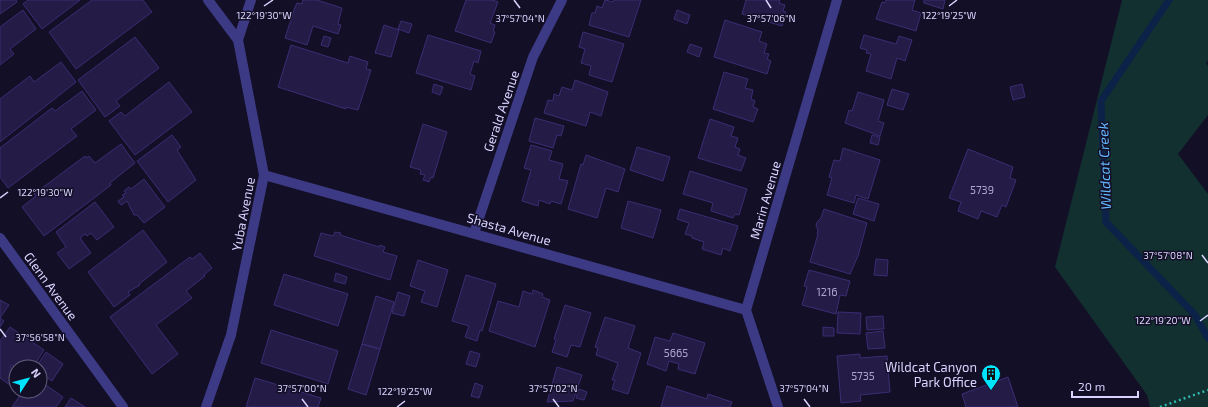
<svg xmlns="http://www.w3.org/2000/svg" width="1208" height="407" viewBox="0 0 1208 407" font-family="'Exo 2',sans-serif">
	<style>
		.green { fill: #12302f }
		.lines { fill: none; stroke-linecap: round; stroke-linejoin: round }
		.stream { stroke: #0c2248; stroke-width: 7 }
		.building { fill: #241b47; stroke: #3b2d73 }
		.path { stroke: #2fb8b0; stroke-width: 2.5; stroke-dasharray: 2 3; stroke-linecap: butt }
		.minor { stroke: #3d3a85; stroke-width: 10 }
		.ticks { fill: none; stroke: #d9d4ff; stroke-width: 1.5 }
		.labels { text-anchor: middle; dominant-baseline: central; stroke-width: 3; stroke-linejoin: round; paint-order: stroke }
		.number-label { font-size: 11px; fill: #aca6d1 }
		.street-label { font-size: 13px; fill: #d9d4ff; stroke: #130f26 }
		.poi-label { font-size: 13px; fill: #d9d4ff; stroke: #130f26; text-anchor: end }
		.water-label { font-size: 14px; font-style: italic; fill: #62b6ff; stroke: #130f26 }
		.ticks-label { font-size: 10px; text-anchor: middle; fill: #d9d4ff; stroke: #130f26; stroke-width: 3; stroke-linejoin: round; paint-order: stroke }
	</style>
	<rect width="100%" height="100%" fill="#130f26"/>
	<path class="green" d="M1122,0H1208V60L1206,63L1208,66V115L1178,154L1208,194V407H1150L1147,395L1055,267Z"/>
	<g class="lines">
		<path class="stream" d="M1169,0L1101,101L1106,222L1195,315L1208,338"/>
	</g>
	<path class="building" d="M0,0H16L17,2L0,14Z
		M28,0H80L42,29L23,4Z
		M92,0H143L152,12L76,69L49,32Z
		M303,0H317L342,8L338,24L341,25L338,34L313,26L307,45L285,38L295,7L297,3L302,4Z
		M466,0H492L498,2L490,23L495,25L493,31L495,32L491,43L455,31Z
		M605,0L613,2L614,0H641L629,37L589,25L592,13H595L597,6L602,8Z
		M746,0H780L779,3L785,5L783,11L786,12L782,26L742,14Z
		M886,0H915L912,10L921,13L916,31L876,19L882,2L885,3Z
		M924,0H945L943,9L924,3Z
		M23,10L36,29L10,49L14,54L0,65V27Z
		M677,10L690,15L687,24L674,19Z
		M725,20L762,32L759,41L767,44L764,53L769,54L767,59L771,61L767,74L714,57Z
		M401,21L412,24L409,33L398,29Z
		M384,25L399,30L391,57L375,53Z
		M583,32L624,44L612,82L589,75L591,66L581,63L585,49L579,47Z
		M428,35L481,51L478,63L474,61L470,74L475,76L471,90L416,73Z
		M864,35L896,44L899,36L912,40L905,61L897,58L891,79L866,71L871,54L866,53L867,50L860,48Z
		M324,36L331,38L328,47L321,45Z
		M135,37L159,68L116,101L120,106L105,117L78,80Z
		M690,44L702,48L699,57L687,52Z
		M291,45L348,63L350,56L368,62L366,69L371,70L358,110L346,107V109L278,87Z
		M61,62L76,82L0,142V99L30,76L34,82Z
		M724,72L748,79L745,88L753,90L751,99L755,101L753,107L758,109L753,122L713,109Z
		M575,80L608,92L601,116L590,112L586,126L544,113L548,100L553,101L554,94L559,96L562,87L572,90Z
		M169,82L192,112L135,155L109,121L121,112L125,116Z
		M434,84L443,87L440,95L432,92Z
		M1022,84L1025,97L1013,100L1010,87Z
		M892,89L909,94L903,110L887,105Z
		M82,91L96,110L71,129L77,136L8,188L0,177V148L52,108L55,111Z
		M858,92L884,100L878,121L884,123L880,136L845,123L849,110L852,111Z
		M535,118L564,126L561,136L557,135L553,148L529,141Z
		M710,119L734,127L731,136L738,138L735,147L740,149L738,155L746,158L741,171L698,158Z
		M423,124L447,132L433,178L431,177L429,182L423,180L425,175L420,174L421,170L410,167Z
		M172,135L181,147L177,150L196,180L168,202L137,161Z
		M872,135L880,137L878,145L870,143Z
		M121,144L135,163L110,183L111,185L44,236L22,207L36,196L34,194L85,156L86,158L89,156L95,163Z
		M531,145L552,151L549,160L563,164L559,179L568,181L561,204L551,201L550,204L539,200L538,206L522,201L531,170L524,168Z
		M637,147L670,157L663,181L630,170Z
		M843,148L880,160L868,199L856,195L854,203L827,195L832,178L829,177L834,160L840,161Z
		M968,149L1013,167L1010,178L1016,180L1006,207L1002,205L997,217L981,211L978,219L958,211L961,202L949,198Z
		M586,155L625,169L618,192L606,188L597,218L568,209L581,164L583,165Z
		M690,171L747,189L739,215L735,214L733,218L711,211L713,203L683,194Z
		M144,179L165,207L144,223L137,215H134L127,201L121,205L118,201L124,197L122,195L126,193L124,191L129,187L131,189Z
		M858,198L879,204L874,221L853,214Z
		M628,201L661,210L653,238L621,228Z
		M95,202L114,227L97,240L91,233L87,236L85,234L80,238L91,253L69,269L57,253L66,247L56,232Z
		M680,209L738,226L730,251L723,248L721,255L702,249L704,242L692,238V236L685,234L689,223L677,219Z
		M824,209L867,223L858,256L850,274L810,262L818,234H817L818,230L816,226L817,222L821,218Z
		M143,230L167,262L139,284L140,285L128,292L130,295L114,307L88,272Z
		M335,232L341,233L340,235L379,247L380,245L385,247L383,252L397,256L390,280L314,256L321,233L333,236Z
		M200,253L212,268L204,275L205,276L186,291L192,298L156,325L178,354L152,374L110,317L190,257L192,259Z
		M876,259L888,260L887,276L874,275Z
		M418,260L448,270L437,307L421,302L425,291L410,286Z
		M809,270L850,281L846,296L840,295L836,314L802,305L807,287L804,286Z
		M336,273L347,277L345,284L334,281Z
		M284,274L348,294L338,326L274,305Z
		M466,275L496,284L482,331L480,330L477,341L465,337L469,326L452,321Z
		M533,290L543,294L542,297L550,300L535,347L489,331L498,301L519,307L523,291L532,294Z
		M398,292L410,296L404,316L392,313Z
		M376,296L394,302L380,349L362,344Z
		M0,300L9,305L0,318L4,321L0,327Z
		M565,305L591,313L580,347L571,345L567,357L552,352L556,340L554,339Z
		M838,312L861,313L860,334L837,333Z
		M883,316L884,329L867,330L866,317Z
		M605,317L635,326L628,348L641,353L628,394L612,389L615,380H612L618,363L596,355L598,348L595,347Z
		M10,327L44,350L33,367H16V368L11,365L10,367L16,371V376L10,385L0,378V341Z
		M823,327L834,328V336H823Z
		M271,330L338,351L328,384L261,363Z
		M883,331L885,348L868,349L866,333Z
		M673,333L705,343L695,374L678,369L679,364L669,361L666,371L647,364L655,337L670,341Z
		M362,344L380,349L366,395L348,389Z
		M470,351L480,354L476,367L466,364Z
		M46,352L63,364L52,381L40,373V367H36Z
		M860,354V358L887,356L890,392L860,395L861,401L841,403L837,356Z
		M557,367L582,375L573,401L547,402Z
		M1008,377L1018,407H966L962,394Z
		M255,378L321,398L318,407H246Z
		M40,381L63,397L56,407H12L23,391H40Z
		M475,383L483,386L479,398L471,396Z
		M667,386L707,399L708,394L732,402L730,407H661Z
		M579,389L587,392L584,400L576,398Z
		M71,398L85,407H65Z"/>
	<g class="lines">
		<path class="path" d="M1160,407L1208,390"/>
		<path class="minor" d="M208,0L238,40
			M264,175L746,310
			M474,233L533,57L562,0
			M0,238L123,407
			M206,407L231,335L264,175L238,40L251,0
			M778,407L746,310L837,0"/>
	</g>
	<path class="ticks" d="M514,0L520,8M766,0L771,8M264,6L273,0M949,6L957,0M0,198L8,192M1202,255L1208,263M1200,321L1208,315M0,329L6,337M302,399L308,407M553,399L559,407M804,399L810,407M397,407L405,401"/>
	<defs>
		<g id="building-pin" transform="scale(1)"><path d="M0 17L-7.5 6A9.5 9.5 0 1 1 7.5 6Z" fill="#00e5ff" stroke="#130f26"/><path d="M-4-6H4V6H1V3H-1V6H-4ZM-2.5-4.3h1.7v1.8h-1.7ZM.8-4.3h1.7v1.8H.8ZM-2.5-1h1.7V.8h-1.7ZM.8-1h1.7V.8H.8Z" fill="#111"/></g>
	</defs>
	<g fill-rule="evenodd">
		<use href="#building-pin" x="991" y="374"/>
	</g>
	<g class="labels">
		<g class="number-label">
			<text x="982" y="189">5739</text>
			<text x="827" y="291">1216</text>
			<text x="676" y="352">5665</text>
			<text x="863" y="375">5735</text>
		</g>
		<g class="street-label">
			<text transform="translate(501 111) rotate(-71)">Gerald Avenue</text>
			<text transform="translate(765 200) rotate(-74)">Marin Avenue</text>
			<text transform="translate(243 214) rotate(-79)">Yuba Avenue</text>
			<text transform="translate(509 229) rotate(16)">Shasta Avenue</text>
			<text transform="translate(51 286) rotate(54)">Glenn Avenue</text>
		</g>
		<g class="poi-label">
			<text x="977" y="367">Wildcat Canyon<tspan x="977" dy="15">Park Office</tspan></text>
		</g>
		<g class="water-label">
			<text transform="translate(1104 166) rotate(-92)">Wildcat Creek</text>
		</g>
	</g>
	<g class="ticks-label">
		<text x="264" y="19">122°19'30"W</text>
		<text x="949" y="19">122°19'25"W</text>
		<text x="520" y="22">37°57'04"N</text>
		<text x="771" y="22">37°57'06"N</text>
		<text x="45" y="196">122°19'30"W</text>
		<text x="1168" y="259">37°57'08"N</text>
		<text x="1163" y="324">122°19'20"W</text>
		<text x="40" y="341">37°56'58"N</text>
		<text x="302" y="392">37°57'00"N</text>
		<text x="553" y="392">37°57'02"N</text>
		<text x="804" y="392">37°57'04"N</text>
		<text x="405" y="395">122°19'25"W</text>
	</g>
	<g transform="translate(28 379) rotate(54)"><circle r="19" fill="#130f26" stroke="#625e7d"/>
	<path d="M0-3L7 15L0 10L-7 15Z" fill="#00e5ff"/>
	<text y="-6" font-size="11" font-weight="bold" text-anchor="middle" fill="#d9d4ff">N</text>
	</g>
	<path d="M1072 391v6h66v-6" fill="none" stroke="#d9d4ff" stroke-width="2"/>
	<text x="1078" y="391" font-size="12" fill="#d9d4ff" stroke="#130f26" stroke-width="3" paint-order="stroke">20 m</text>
</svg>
